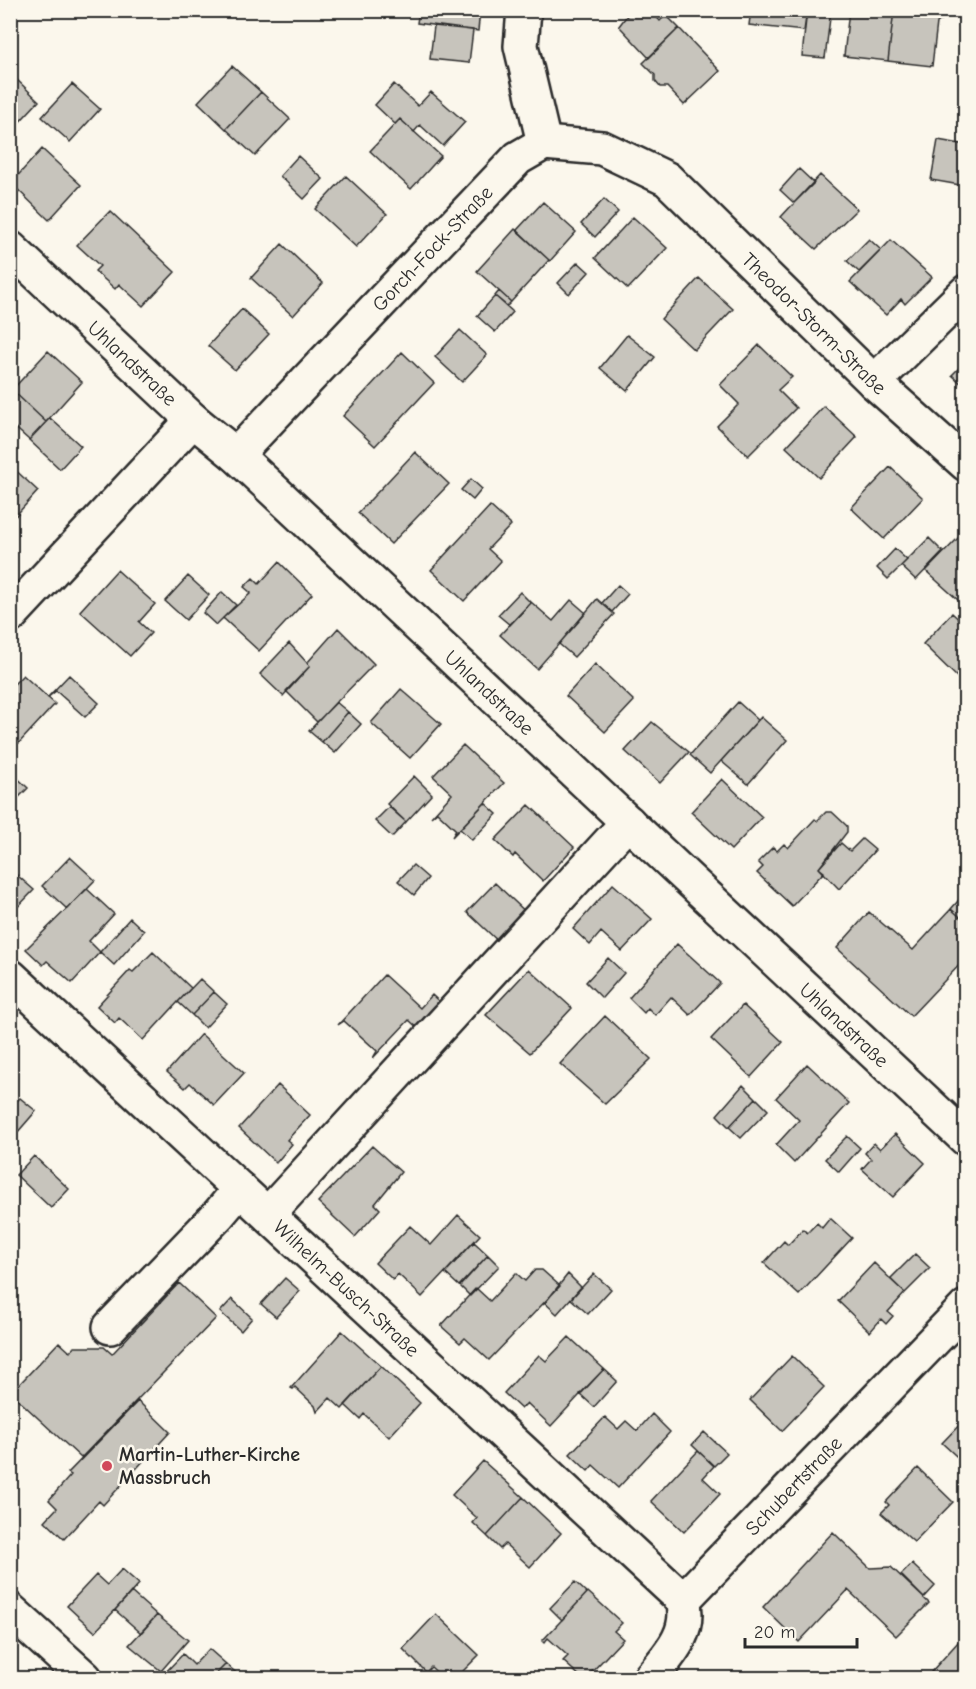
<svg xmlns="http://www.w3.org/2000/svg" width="976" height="1689" viewBox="0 0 976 1689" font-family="'Comic Neue',sans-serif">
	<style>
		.building { fill: #c7c4bc; stroke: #2b2b2b; stroke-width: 1.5 }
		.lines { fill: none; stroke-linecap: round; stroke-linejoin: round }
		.minor-casing { stroke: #2b2b2b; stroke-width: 38 }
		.minor { stroke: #fbf7ec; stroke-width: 33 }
		.poi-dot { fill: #d1495b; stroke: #fbf7ec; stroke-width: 2 }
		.labels { text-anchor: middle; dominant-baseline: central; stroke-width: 5; stroke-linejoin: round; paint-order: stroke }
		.street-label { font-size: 20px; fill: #2b2b2b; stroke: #fbf7ec }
		.poi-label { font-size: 20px; font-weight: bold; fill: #2b2b2b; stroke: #fbf7ec; text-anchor: start }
	</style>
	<rect width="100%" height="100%" fill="#fbf7ec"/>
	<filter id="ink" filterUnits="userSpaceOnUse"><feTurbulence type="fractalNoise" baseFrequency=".0167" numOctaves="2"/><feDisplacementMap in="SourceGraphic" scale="12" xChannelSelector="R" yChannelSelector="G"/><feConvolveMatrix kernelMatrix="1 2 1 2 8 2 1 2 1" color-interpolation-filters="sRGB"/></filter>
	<g filter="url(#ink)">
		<path class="building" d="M419,10H480L478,31L417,23Z
			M631,10H650L660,21L666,15L679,28L649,58L619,26Z
			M751,10H807L804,31L749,25Z
			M807,10H831L825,58L802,56Z
			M849,10H894L888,61L844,56Z
			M894,10H946L945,17L937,23L932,66L888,61Z
			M434,26L473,30L469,63L430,59Z
			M679,28L720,71L684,105L667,87H660L655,81V75L643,63Z
			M232,66L261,92L226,129L198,102Z
			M13,76L39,101L10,132V79Z
			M72,84L100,109L70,142L42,117Z
			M394,84L418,106L431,92L465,122L443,146L420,125L414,132L400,119L395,124L375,105Z
			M261,92L290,119L255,156L226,129Z
			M400,119L441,156L411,189L370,151Z
			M938,140L966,145V186L931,180Z
			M42,149L81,185L49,220L11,183Z
			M298,156L323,179L304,199L280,176Z
			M799,169L814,183L794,203L780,190Z
			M820,175L857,209L816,249L781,217Z
			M346,176L387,214L356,247L315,209Z
			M604,199L618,212L595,237L581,224Z
			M543,202L576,232L550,261L517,230Z
			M110,211L175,272L143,306L119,284L115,289L95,271L100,266L77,245Z
			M633,217L667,248L628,289L595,258Z
			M515,229L549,260L511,302L477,271Z
			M869,239L881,250L859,272L847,261Z
			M891,240L932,277L905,304L901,299L886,315L850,282Z
			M282,244L323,283L293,316L251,278Z
			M578,262L589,272L569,294L558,283Z
			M699,278L733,309L694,350L661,319Z
			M499,291L511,302L507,306L495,296Z
			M495,296L513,312L495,332L477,316Z
			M242,309L269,334L235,370L208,346Z
			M460,330L487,355L462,382L435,357Z
			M627,335L655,357L627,391L600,368Z
			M759,345L792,377L778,390L796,408L748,456L717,426L739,404L720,385Z
			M48,351L82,382L46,422L12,390Z
			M402,352L434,383L375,446L343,416Z
			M966,361V388L952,375Z
			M10,380L16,385L12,390L46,422L29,440L10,423L13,413L10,411Z
			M824,406L857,437L819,478L786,447Z
			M50,418L81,446L60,469L29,440Z
			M415,452L449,484L391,544L358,513Z
			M10,465L38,491L10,522Z
			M890,467L923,498L884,539L851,508Z
			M471,479L482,489L473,500L461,490Z
			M490,506L511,525L488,549L501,561L464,601L431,570Z
			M962,534L966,537V592L958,600L926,571Z
			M929,538L943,552L916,580L901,566Z
			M895,549L907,560L888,579L877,568Z
			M279,562L312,594L259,651L223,618L251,593L244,587L253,578L259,584Z
			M117,570L155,604L139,622L151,633L130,656L80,611Z
			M188,576L209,595L186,620L165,601Z
			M618,585L628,594L612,612L602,603Z
			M222,592L236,605L216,625L203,613Z
			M520,592L531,603L510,625L498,615Z
			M597,599L614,614L574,657L559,644Z
			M571,600L586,613L537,669L500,635L531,602L553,621Z
			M952,613L966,626V674L960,680L923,644Z
			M338,628L374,664L317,722L286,691L310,666L307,663Z
			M289,643L310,666L283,696L260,674Z
			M595,664L634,701L605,732L566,696Z
			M23,675L55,704L19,743L10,735V688Z
			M69,675L99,703L85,717L56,691L47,698Z
			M401,689L441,724L410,758L371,723Z
			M336,702L348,712L322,742L309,731Z
			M738,702L758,720L710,773L690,755Z
			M348,712L361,724L335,753L322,742Z
			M761,717L787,740L748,784L721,761Z
			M652,722L689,752L660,783L625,751Z
			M463,745L504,783L452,837L456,830L437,812L431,817L452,794L433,776Z
			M10,771L28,788L14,802L10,799Z
			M414,776L432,794L406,822L387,804Z
			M722,779L762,817L731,850L691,812Z
			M485,803L497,814L472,840L460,829Z
			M529,805L574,847L543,881L515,854L513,857L495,840Z
			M389,807L406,822L392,837L375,821Z
			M826,812H832L847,826V832L819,868L824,872L792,906L757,873L763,867L758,862L773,847L777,851L784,844L788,848L815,819L817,821Z
			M862,839L875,850L839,889L819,868L841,843L850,851Z
			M70,857L95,880L67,909L42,886Z
			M413,865L428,878L414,895L398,881Z
			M10,869L34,890L10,915Z
			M495,883L530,916L502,945L467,912Z
			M613,884L652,919L622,951L601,932L590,945L573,929Z
			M87,889L114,914L89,941L100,952L72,983L47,961L43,965L26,949Z
			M966,892V922L951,909Z
			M951,909L966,922V958L911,1016L837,948L869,912L913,950Z
			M130,918L144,931L114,965L100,952Z
			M677,944L720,983L690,1015L671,997L655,1015L648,1008L644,1013L629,998Z
			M153,952L191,988L143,1040L119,1018L115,1023L97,1006L130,970L133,972Z
			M608,958L624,973L602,998L586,982Z
			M529,969L572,1008L530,1053L486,1015Z
			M384,975L420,1008L432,995L446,1008L423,1033L409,1020L373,1058L377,1051L344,1021L338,1025Z
			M200,979L214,992L192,1015L178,1002Z
			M214,992L227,1004L205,1028L192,1015Z
			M743,1005L783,1042L751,1077L711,1039Z
			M605,1016L651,1059L605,1104L560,1064Z
			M201,1034L244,1073L214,1105L190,1083L185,1088L167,1072Z
			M807,1064L849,1103L794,1163L776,1145L799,1120L776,1098Z
			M278,1085L310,1115L287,1140L292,1144L276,1163L239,1128Z
			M743,1085L756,1098L729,1127L717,1115Z
			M10,1098L16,1102L20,1098L36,1111L10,1141Z
			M756,1098L768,1110L741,1138L729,1127Z
			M895,1134L925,1163L893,1197L862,1169L871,1159L865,1153L874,1143L880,1149Z
			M847,1136L860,1148L839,1172L825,1159Z
			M372,1146L401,1172L375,1204L380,1209L355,1237L318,1202Z
			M34,1156L69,1189L51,1208L16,1175Z
			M458,1215L480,1235L422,1297L398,1274L393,1280L375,1263L410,1226L431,1245Z
			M830,1218L852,1238L799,1295L764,1263L784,1241L788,1245L803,1229L807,1233L817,1223L822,1228Z
			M474,1242L488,1255L459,1286L445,1273Z
			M915,1254L930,1268L905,1293L890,1279Z
			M488,1255L499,1266L470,1296L460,1286Z
			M874,1263L905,1293L888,1312L893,1316L886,1324L881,1319L870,1332L838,1301Z
			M535,1270H542L560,1286L489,1360L465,1338L460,1343L441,1326L476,1288L490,1301L516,1273L525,1281Z
			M568,1274L581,1287L557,1314L545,1303Z
			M594,1274L611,1289L588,1314L571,1299Z
			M285,1278L300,1291L276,1317L261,1304Z
			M179,1283L216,1318L81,1458L11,1393L59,1342L70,1352L74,1347H104L112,1354Z
			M232,1299L252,1318L241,1331L220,1312Z
			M342,1331L381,1366L342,1409L330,1398L317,1412L315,1406L295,1387L293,1389L291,1388Z
			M569,1337L604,1369L551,1426L527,1403L521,1409L504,1393L539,1355L546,1361Z
			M792,1356L824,1387L782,1431L750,1400Z
			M381,1366L420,1403L389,1437L364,1414L360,1419L345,1405Z
			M604,1369L617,1381L594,1407L580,1394Z
			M138,1401L170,1432L103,1505L99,1501L64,1539L45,1521L57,1508L49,1500L71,1475L68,1473Z
			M652,1414L670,1432L618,1488L593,1465L588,1471L570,1454L605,1417L618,1429L626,1421L637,1431Z
			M966,1418V1465L942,1443Z
			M704,1432L727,1453L714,1466L692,1445Z
			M698,1451L714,1466L703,1478L720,1494L684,1532L651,1501Z
			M483,1461L523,1497L487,1536L473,1523L477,1518L452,1495Z
			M918,1468L953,1502L914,1542L881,1513L889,1505L886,1502Z
			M523,1497L561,1533L530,1567L505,1544L500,1549L487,1536Z
			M833,1532L870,1568L891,1567L929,1603L896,1636L848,1590L799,1642L763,1607Z
			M912,1564L935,1586L924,1598L901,1575Z
			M122,1569L139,1584L95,1632L67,1606L96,1575L107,1585Z
			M575,1582L587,1593L562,1620L550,1608Z
			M131,1592L157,1615L141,1633L115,1610Z
			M588,1592L622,1623L614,1631L623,1639L586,1678H582L563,1661L568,1656L548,1638L544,1643L542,1641Z
			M436,1614L479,1655L456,1678H443L431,1667L426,1672L403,1649Z
			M157,1615L188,1640L161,1671L129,1645Z
			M959,1641L966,1647V1678L935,1676L931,1672Z
			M209,1649L226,1664L212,1678H160L183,1654L194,1665Z
			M226,1664L242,1678H212Z"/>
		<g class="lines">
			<g class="minor-casing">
				<g id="minor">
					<path d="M524,10L521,46L544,143"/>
					<path id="s1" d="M10,248L193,420L236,455L966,1139"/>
					<path d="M874,382L966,292"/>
					<path id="s2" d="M236,455L518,158L544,143L602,148L667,179L874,382L966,464"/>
					<path d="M10,616L193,420"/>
					<path id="s3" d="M10,976L683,1600"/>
					<path d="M268,1214L628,822"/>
					<path d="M110,1327L218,1215L240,1189"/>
					<path id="s4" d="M683,1600L966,1307"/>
					<path d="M10,1610L85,1678"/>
					<path d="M650,1678C669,1655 692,1632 683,1600"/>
				</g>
			</g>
			<use href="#minor" class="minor"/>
		</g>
	</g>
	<circle class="poi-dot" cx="107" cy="1466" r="6"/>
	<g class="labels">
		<g class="street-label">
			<text stroke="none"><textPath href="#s2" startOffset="285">Gorch-Fock-Straße</textPath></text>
			<text stroke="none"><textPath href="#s2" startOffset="776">Theodor-Storm-Straße</textPath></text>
			<text stroke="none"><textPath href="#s1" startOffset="168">Uhlandstraße</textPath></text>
			<text stroke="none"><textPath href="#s1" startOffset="654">Uhlandstraße</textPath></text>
			<text stroke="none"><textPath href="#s1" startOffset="1140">Uhlandstraße</textPath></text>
			<text stroke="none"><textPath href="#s3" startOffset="459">Wilhelm-Busch-Straße</textPath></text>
			<text stroke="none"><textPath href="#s4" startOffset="159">Schubertstraße</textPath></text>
		</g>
		<g class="poi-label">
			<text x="119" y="1454">Martin-Luther-Kirche<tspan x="119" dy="23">Massbruch</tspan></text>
		</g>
	</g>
	<rect width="976" height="1689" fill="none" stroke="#fbf7ec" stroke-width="36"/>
	<rect x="18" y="18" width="940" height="1653" fill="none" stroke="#2b2b2b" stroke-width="2" filter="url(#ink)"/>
	<path d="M745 1638v9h112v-9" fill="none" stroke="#2b2b2b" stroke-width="3"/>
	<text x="754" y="1638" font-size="18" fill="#2b2b2b" stroke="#fbf7ec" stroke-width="4.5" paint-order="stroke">20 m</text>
</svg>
